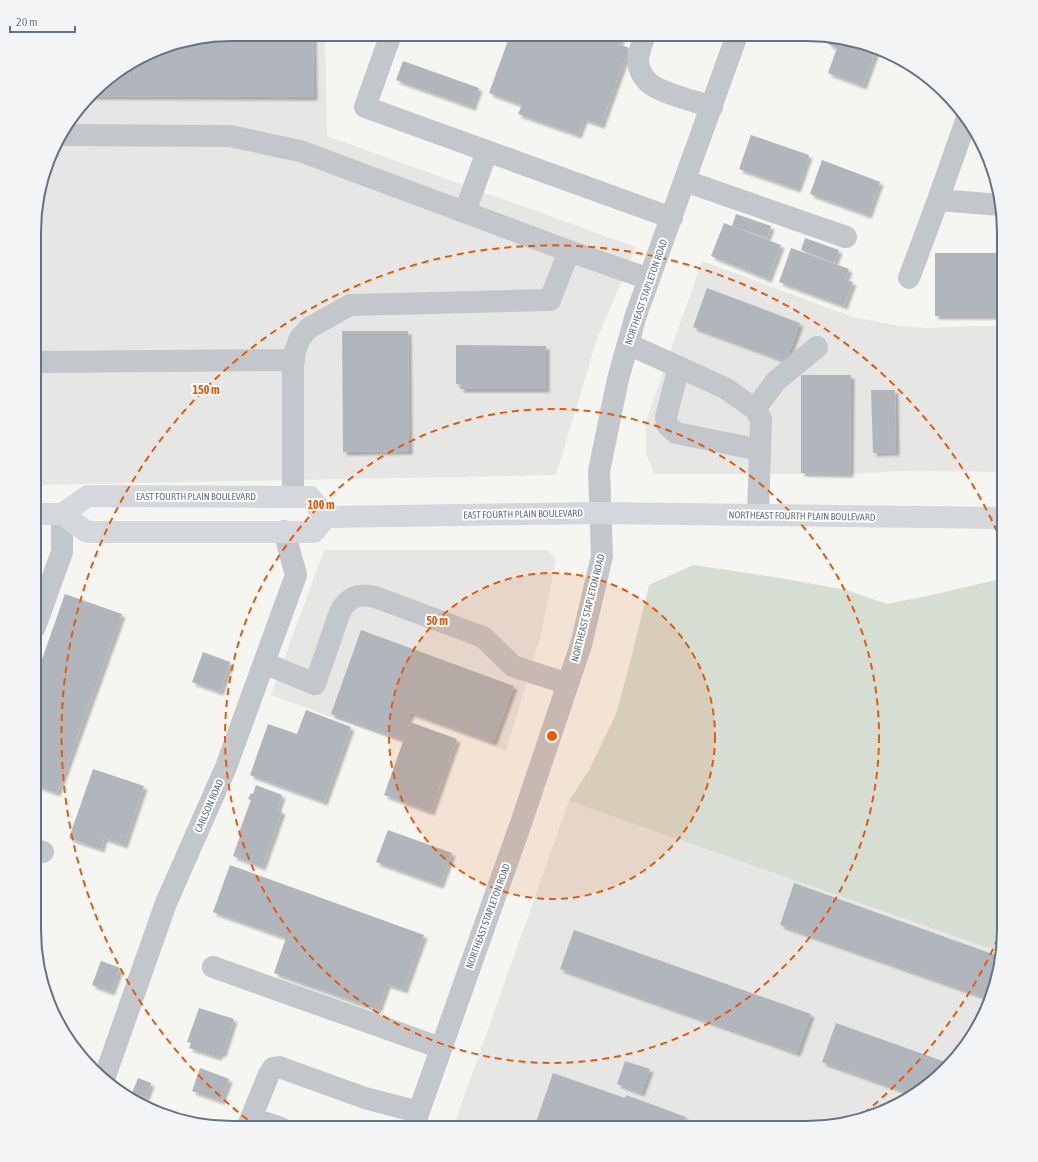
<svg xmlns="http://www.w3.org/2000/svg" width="1038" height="1162" viewBox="0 0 1038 1162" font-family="'Asap Condensed',sans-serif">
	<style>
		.built { fill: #e6e7e5 }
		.green { fill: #d6ddd2 }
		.building { fill: #b0b6bc; filter: url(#shadow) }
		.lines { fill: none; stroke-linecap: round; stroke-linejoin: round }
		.minor { stroke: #c3c6ca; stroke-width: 22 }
		.major { stroke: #d4d8dc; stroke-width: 22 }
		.ring { fill: none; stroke: #e8590c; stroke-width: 2; stroke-dasharray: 7 5 }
		.labels { text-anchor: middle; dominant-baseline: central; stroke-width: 4; stroke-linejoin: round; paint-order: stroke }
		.street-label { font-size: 10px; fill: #637384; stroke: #fff }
		.rim { fill: none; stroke: #637384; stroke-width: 2 }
		.centre { fill: #e8590c; stroke: #fff; stroke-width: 2 }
		.ring-label { font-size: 12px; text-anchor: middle; font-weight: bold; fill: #e8590c; stroke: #fff; stroke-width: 4; stroke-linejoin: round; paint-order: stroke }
	</style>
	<defs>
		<filter id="shadow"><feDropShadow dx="3.5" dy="3.5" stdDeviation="1" flood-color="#0004"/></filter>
	</defs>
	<rect width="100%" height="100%" fill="#f5f6f1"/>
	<path class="built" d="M232,34H325L327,136L636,247L597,339L556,475L35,485L36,206L60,133L102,83L168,45Z
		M702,261L853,317L900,326L928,328L972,326H1004V472L903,471L852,474H655L646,454V421Z
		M324,550H548L556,560L540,638L506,751L411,717L402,743L271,695Z
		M569,801L1002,953L997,981L978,1029L946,1070L916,1095L869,1118L819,1128H453Z"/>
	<path class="green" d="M693,565L780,578L846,590L887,604L932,595L1004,578V943L1002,953L569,801L589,770L616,714L630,663L649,585Z"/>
	<path class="building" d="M232,34H313L314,97L91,96L102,83L168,45Z
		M510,35H622L619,44L629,48L601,125L584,119L578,135L518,114L522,105L489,93Z
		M831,36L870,45L877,48L863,86L828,73L837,48L828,44Z
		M403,61L479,88L472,107L396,80Z
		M751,135L809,155L797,189L739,169Z
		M822,160L880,182L868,215L810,194Z
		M736,214L771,226L767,238L732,226Z
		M724,223L781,245L768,279L711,256Z
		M805,238L839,250L834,263L801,250Z
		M791,248L849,269L845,280L853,282L844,306L779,282Z
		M935,253H1004V316H935Z
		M707,288L800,323L786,361L693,327Z
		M342,331H408L409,451L343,452Z
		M456,345L546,346V389H460L461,384H456Z
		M801,375H851L850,474L801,473Z
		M871,390H895L896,452L873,453Z
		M65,594L122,614L57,793L35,785V679Z
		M361,630L514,686L493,742L411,712L402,739L331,714Z
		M203,652L230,662L220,692L192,682Z
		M306,710L351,727L324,802L250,775L268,724L297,734Z
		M410,722L457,739L431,812L384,795Z
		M93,769L144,786L124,845L104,838L101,849L69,838Z
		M256,785L282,795L277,809L282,811L262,867L233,856L240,836L238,835L251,800L248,799L251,793L253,794Z
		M388,830L452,853L440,885L376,862Z
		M230,865L424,935L404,990L387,984L378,1010L274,973L286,938L213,912Z
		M794,883L1001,957L998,976L990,999L780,925Z
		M574,930L811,1014L797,1053L560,969Z
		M101,961L120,968L111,992L92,985Z
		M199,1008L234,1019L223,1053H220L218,1057L189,1048L191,1043L187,1042Z
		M836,1023L951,1064L946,1070L915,1095L822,1062Z
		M625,1061L650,1069L641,1093L617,1084Z
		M200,1068L229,1079L221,1101L192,1091Z
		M553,1073L625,1098L626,1095L686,1117L683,1128H534Z
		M138,1078L151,1083L146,1097L132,1093Z"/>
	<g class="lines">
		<path class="minor" d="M391,34L365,107L672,218
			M645,35C642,43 638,53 638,62C639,69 643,77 648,82C659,93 695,101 712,107
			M967,118L938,200L1001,205
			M60,135L230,136L300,151L569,251L649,279
			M685,181L846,237
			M465,212L487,151
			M909,278L938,200
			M628,344L725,388L755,409L761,419L758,515
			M35,362L294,360
			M679,367L666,417L667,425L676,433L760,450
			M755,409L776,381L817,347
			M293,497V365L295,351L300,338L309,328L350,305L550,300L569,251
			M35,627L62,552V514
			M264,663L315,684L340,612C348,597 358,593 375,597L483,637L513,666L568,684
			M35,849L43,852
			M213,967L441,1048
			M104,1079L166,903L226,767L296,575L284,531
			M251,1118L281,1128
			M247,1128L269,1074L273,1068L279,1067L365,1098L418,1112
			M413,1128L521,823L581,645L602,556L599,471L618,379L636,315L737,35"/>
		<path class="major" d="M35,514H62L87,532H314L326,517
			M62,514L88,496L310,497L326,517
			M326,517L601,513L758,515L1004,518"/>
	</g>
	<circle cx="552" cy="736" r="163" fill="#e8590c" fill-opacity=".12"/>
	<g class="ring">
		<circle cx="552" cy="736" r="163"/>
		<circle cx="552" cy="736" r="327"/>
		<path d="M1003 927A490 490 0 0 1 857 1119M257 1127A490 490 0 1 1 1003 545"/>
	</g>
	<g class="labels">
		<g class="street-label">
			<text transform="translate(646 292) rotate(-71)">NORTHEAST STAPLETON ROAD</text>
			<text x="196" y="496">EAST FOURTH PLAIN BOULEVARD</text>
			<text transform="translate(523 514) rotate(-1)">EAST FOURTH PLAIN BOULEVARD</text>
			<text transform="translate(802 516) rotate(1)">NORTHEAST FOURTH PLAIN BOULEVARD</text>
			<text transform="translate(588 608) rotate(-76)">NORTHEAST STAPLETON ROAD</text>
			<text transform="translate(209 806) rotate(-66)">CARLSON ROAD</text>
			<text transform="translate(488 916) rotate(-70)">NORTHEAST STAPLETON ROAD</text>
		</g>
	</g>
	<path d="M0 0H1038V1162H0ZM232 41H806A191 191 0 0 1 997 232V930A191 191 0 0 1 806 1121H232A191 191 0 0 1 41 930V232A191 191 0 0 1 232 41Z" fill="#f3f4f5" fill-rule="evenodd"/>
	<path class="rim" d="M232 41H806A191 191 0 0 1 997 232V930A191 191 0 0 1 806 1121H232A191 191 0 0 1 41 930V232A191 191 0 0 1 232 41Z"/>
	<circle cx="552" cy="736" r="6" class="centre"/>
	<g class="ring-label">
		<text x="206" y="394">150 m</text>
		<text x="321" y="509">100 m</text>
		<text x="437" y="625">50 m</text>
	</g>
	<path d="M10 26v6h65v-6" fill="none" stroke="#637384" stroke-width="2"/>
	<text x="16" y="26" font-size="12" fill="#637384" stroke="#ffffff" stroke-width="3" paint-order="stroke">20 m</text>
</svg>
